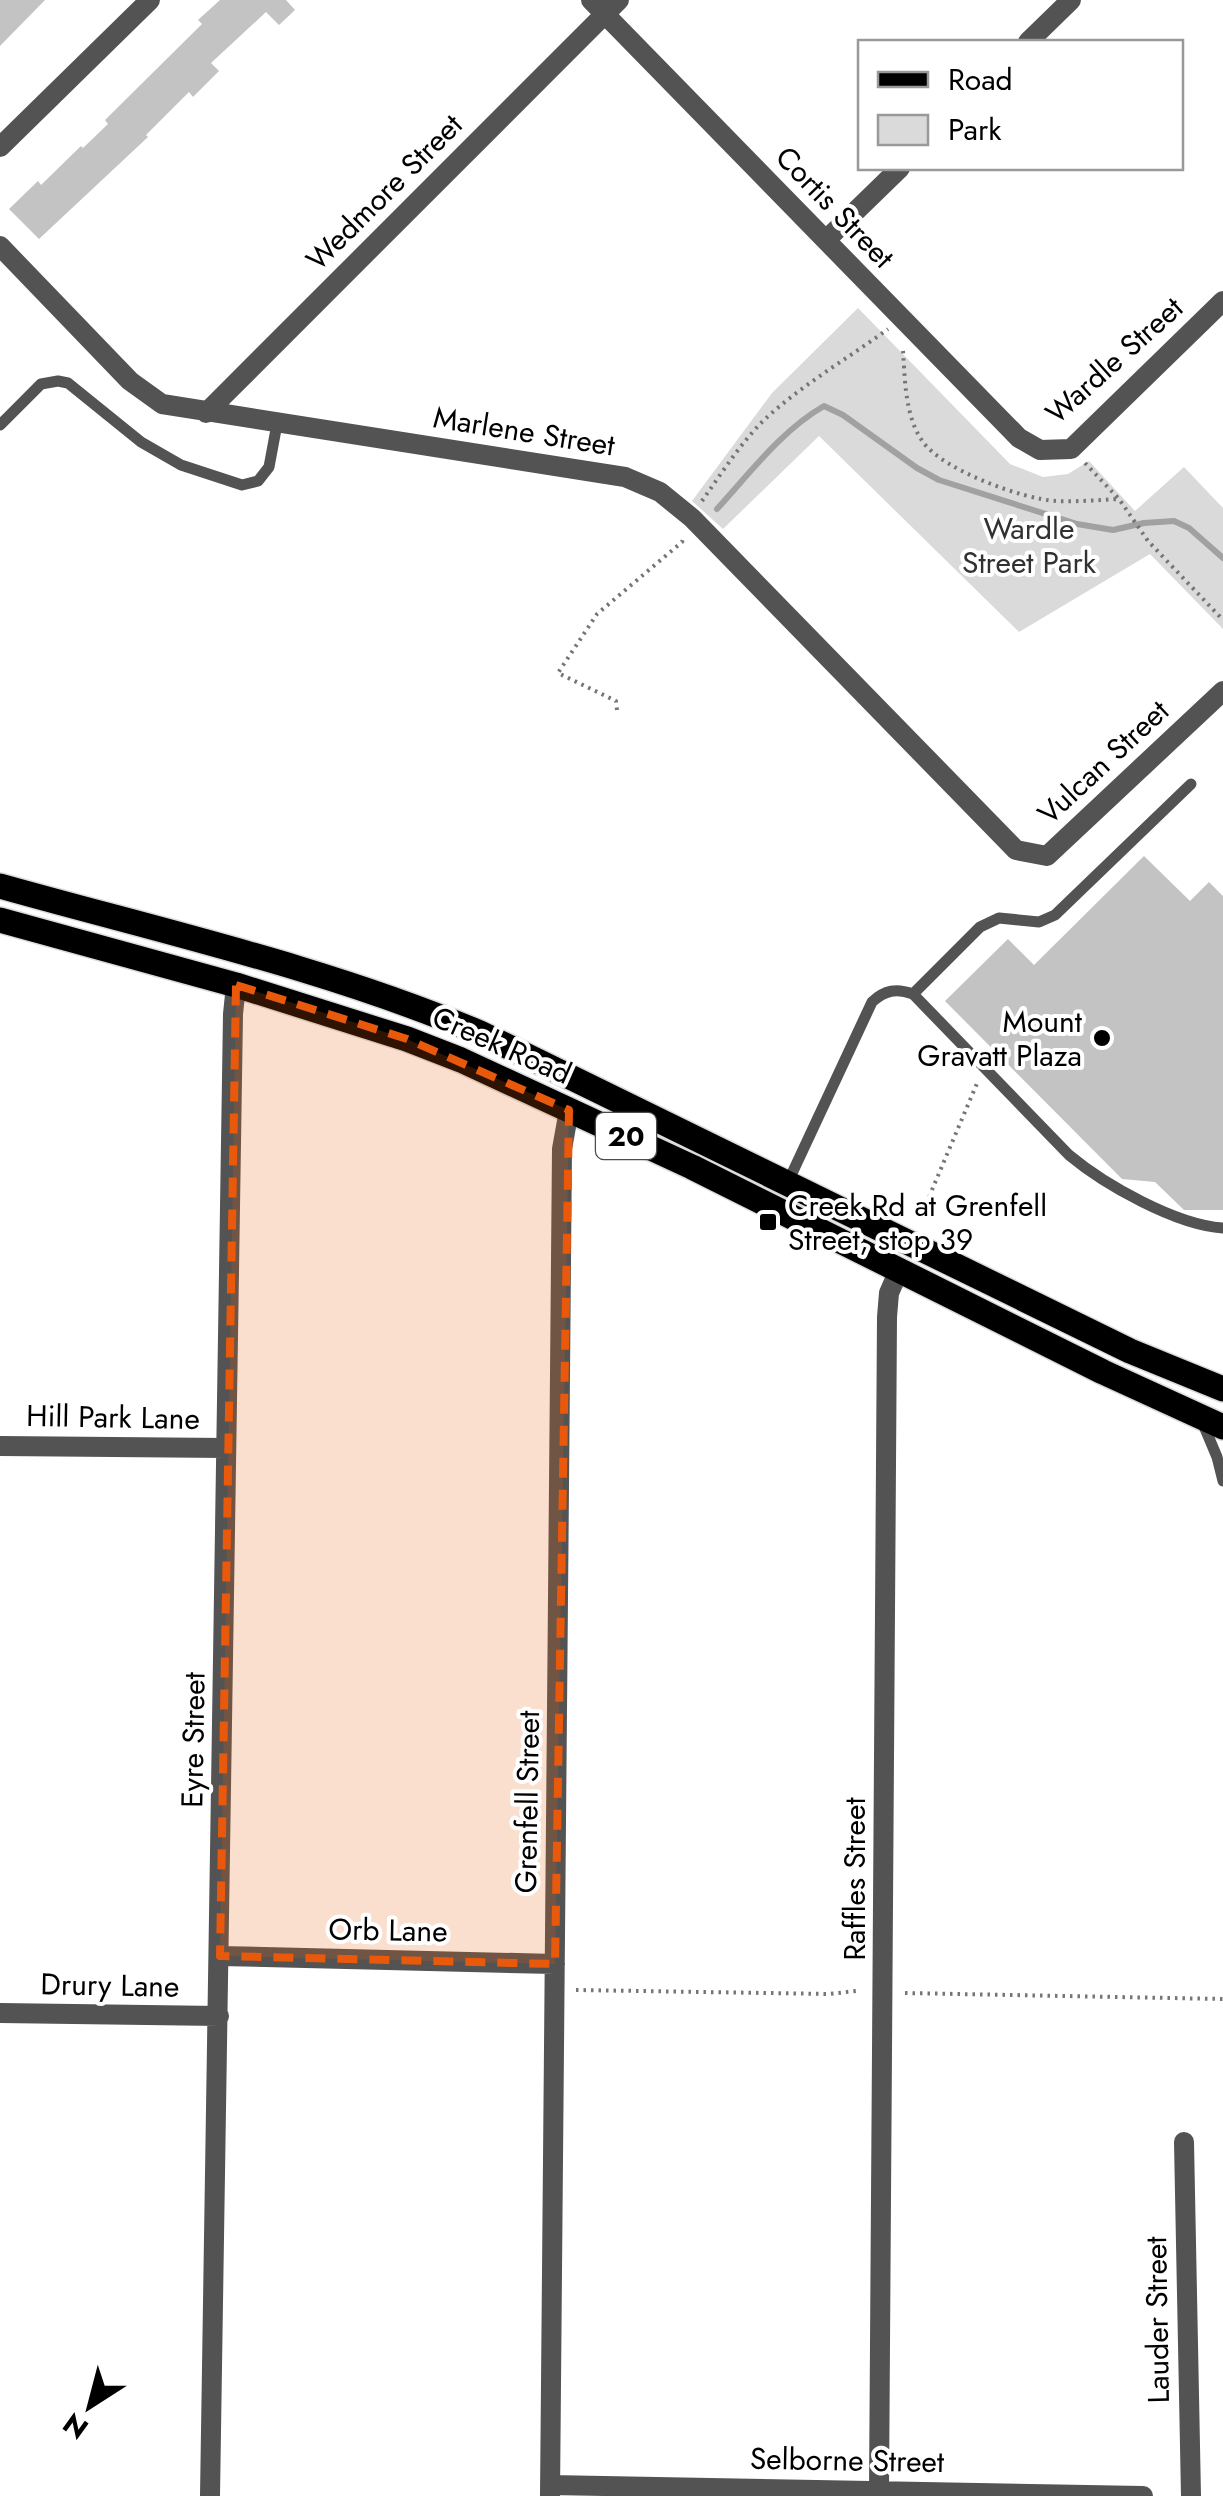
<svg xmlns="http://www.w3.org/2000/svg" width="1223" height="2496" viewBox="0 0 1223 2496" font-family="Jost,sans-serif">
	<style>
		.green { fill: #dadada }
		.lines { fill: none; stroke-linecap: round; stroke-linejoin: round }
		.stream { stroke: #a1a1a1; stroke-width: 6 }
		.building { fill: #c3c3c3 }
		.primary-casing { stroke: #dbdbdb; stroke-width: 28 }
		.path { stroke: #757575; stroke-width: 4; stroke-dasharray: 2.5 5; stroke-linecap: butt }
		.service { stroke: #535353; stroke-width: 11 }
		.minor { stroke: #535353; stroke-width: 20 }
		.primary { stroke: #000; stroke-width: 25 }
		.marked { fill: #e8590c; fill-opacity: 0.2; stroke: #e8590c; stroke-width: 8; stroke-dasharray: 20 12; stroke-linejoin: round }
		.poi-dot { fill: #000; stroke: #fff; stroke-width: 4 }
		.labels { text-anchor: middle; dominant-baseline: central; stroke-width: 8; stroke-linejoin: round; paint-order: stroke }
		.shield { fill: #fff; stroke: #4c4c4c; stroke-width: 2.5 }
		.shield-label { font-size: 28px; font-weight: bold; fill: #000 }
		.street-label { font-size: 30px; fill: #000; stroke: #fff }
		.park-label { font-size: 30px; fill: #313131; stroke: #fff }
		.poi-label { font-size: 30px; fill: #000; stroke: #fff; text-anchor: end }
	</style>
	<rect width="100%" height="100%" fill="#fff"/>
	<path class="green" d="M858,308L1010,464L1043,477L1068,474L1089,461L1135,511L1184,467L1223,508V629L1150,554L1019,632L819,436L723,529L692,501L772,393Z"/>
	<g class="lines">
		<path class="stream" d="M717,509C750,473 782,430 824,406L843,415L917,468L939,480L1077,524L1113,530L1144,523L1174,521L1189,528L1223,558"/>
	</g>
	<path class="building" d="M0,0H45L0,46Z
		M220,0H286L295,10L279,25L266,12L211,63L219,71L193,97L189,92L146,135L148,137L39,239L9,209L38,181L41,185L81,146L83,148L108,124L105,120L202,24L198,20Z
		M1144,856L1190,901L1209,882L1223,896V1210H1184L1155,1182L1122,1179L945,1001L1008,939L1034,965Z"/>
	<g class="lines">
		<g class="primary-casing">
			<path id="primary" d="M0,886C160,931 327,968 480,1033L1130,1351L1223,1389
				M0,920L236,985L407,1039L461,1060L692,1167L1103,1372L1223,1427"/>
		</g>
		<path class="path" d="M903,351C905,380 905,417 923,442C943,470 1022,499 1056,501C1077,502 1098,500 1119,499
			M1085,463L1119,499L1148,541L1223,620
			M702,501C721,474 740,444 763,421C800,386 847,359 888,329
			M617,710L616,701L558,673L597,614L682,542L684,536
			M929,1197L978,1081
			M576,1990L829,1994L856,1991
			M905,1993L1223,1999"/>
		<path class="service" d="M0,425L41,384L58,381L68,383L141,442L181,465L242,485L258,481L269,467L277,424
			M913,994L980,927L999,918L1039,922L1055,915L1191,784
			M788,1182L872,1002C885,990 896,988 913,994L1069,1155C1105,1185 1176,1225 1223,1228
			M1201,1419L1217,1457L1223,1481"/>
		<path class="minor" d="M591,0L1019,438L1040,450L1071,449L1223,301
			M1028,42L1071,0
			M0,147L150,0
			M826,240L900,168
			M0,246L130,381L162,404L625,477L660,492L692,518L1016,850L1047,856L1223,691
			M206,413L619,0
			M0,1446L226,1448
			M220,1956L555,1964
			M0,2013L219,2016
			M1184,2142L1191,2496
			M550,2485L1143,2496
			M879,2491L887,1317L889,1293L899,1270
			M210,2496L233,1014L236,985
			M550,2496L562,1149L569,1110"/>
		<use href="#primary" class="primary"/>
	</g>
	<path class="marked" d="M236,985L407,1039L569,1110L555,1964L220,1956Z"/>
	<g class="poi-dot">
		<circle cx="1102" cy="1038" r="10"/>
		<rect x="758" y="1212" width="20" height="20" rx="5"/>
	</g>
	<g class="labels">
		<rect class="shield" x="596" y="1113" width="60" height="46" rx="8"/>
		<g class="shield-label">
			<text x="626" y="1136">20</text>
		</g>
		<g class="street-label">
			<text transform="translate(384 192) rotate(-45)">Wedmore Street</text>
			<text transform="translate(835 207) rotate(46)">Cortis Street</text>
			<text transform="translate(1114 360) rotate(-42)">Wardle Street</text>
			<text transform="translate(524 431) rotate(9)">Marlene Street</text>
			<text transform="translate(1103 762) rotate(-43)">Vulcan Street</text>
			<text transform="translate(502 1045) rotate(24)">Creek Road</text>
			<text transform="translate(113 1417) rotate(1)">Hill Park Lane</text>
			<text transform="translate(193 1740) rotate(-89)">Eyre Street</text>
			<text transform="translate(527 1802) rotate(-89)">Grenfell Street</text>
			<text transform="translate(854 1879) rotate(-90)">Raffles Street</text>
			<text transform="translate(388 1930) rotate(1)">Orb Lane</text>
			<text transform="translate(110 1985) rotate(1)">Drury Lane</text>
			<text transform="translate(1157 2320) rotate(-91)">Lauder Street</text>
			<text transform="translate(847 2460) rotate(1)">Selborne Street</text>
		</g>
		<g class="park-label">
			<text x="1029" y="528">Wardle<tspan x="1029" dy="34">Street Park</tspan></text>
		</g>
		<g class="poi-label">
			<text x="1082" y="1021">Mount<tspan x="1082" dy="34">Gravatt Plaza</tspan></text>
			<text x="788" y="1205" text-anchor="start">Creek Rd at Grenfell<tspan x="788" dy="34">Street, stop 39</tspan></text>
		</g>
	</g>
	<rect x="858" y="40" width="325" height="130" fill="#ffffff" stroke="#999999" stroke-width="2.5"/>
	<rect x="878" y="72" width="50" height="15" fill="#000000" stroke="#999999" stroke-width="2.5"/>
	<text x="948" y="90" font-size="30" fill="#000000">Road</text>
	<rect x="878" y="115" width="50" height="30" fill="#dadada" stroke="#999999" stroke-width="2.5"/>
	<text x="948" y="140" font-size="30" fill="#000000">Park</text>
	<g transform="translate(90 2406) rotate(216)" stroke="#ffffff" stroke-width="8" paint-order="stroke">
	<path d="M0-8L18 38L0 25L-18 38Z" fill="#000000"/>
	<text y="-15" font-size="28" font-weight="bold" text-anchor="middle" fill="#000000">N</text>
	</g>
</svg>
